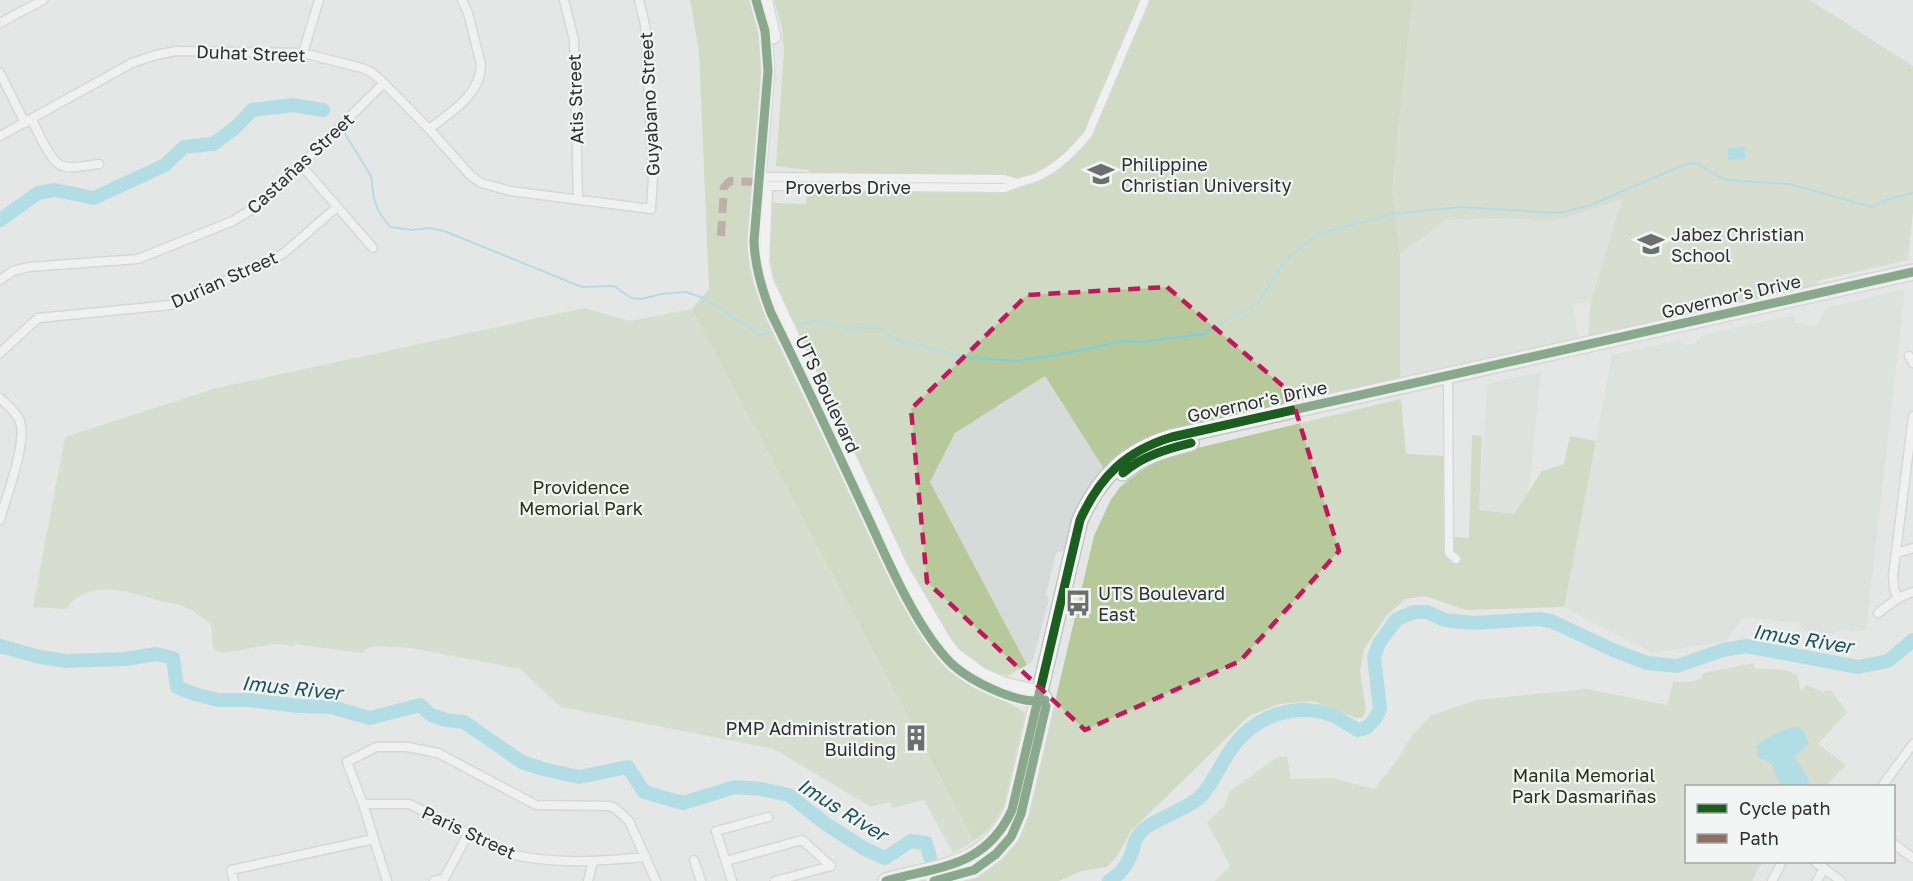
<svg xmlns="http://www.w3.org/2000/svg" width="1913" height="881" viewBox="0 0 1913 881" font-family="'Golos Text',sans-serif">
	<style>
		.built { fill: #d4dbd8 }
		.green { fill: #c5d1b4 }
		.forest { fill: #b7c99b }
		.water { fill: #77d1e3 }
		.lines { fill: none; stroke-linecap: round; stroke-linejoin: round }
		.stream { stroke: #77d1e3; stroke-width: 2 }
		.river { stroke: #77d1e3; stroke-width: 14 }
		.street-casing { stroke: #c3c5c4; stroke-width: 11 }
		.secondary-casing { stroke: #c3c5c4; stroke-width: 15 }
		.highway-casing { stroke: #c3c5c4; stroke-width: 18 }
		.street { stroke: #fbfbfb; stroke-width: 8 }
		.secondary { stroke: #fbfbfb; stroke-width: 12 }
		.highway { stroke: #fbfbfb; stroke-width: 15 }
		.quiet { stroke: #8d6e63; stroke-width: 8; stroke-dasharray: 15 8; stroke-linecap: butt }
		.cycleway-casing { stroke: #f1f6f4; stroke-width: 13 }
		.cycleway { stroke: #1b5e20; stroke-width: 9 }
		.marked { fill: none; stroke: #c2185b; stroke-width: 4.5; stroke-dasharray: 12 8; stroke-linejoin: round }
		.labels { text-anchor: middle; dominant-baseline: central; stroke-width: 4.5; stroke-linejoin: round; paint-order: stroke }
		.street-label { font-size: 18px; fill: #2d2e2e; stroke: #f1f6f4 }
		.poi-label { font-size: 18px; fill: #2d2e2e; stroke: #f1f6f4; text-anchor: start }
		.park-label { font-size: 18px; fill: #263310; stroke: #f1f6f4 }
		.water-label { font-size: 20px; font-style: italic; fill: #1f545f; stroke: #f1f6f4 }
	</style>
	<rect width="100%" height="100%" fill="#e5e7e6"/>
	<path class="built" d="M1623,199L1588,337L1591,303L1572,304L1579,339L1476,360L1400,379V254L1446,220L1513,218L1533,221Z
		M1905,289L1866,630L1852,632L1842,630L1829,635L1812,636L1797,623L1743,617L1726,641L1652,653L1564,607L1612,355L1679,340L1686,345L1696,343L1703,335L1794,315L1796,323L1816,326L1826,308Z
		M1541,372L1529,490L1514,514L1479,510L1487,384Z
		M1045,376L1104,469L1089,487L1080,503L1073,516L1064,550L1056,553L1046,594L1049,599L1033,661L1027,665L930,482L955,433Z"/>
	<path class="green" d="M1412,0H1810L1913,66V211L1908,260L1817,281L1818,287L1720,307L1716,302L1705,304L1701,312L1588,337L1591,302L1622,199L1561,219L1533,221L1513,218L1446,220L1400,254L1392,191Z
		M584,308L630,321L692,309L974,841L953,853L924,800L892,808L890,802L871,807L774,749L561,707L520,669L411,648L372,646L361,653L295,644L292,647C272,637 225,659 216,651C209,644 214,630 210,623C201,617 192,609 182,606C175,603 167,603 160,601C128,592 89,577 66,609L33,607L65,437L213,389Z
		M1754,663V668L1786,670L1797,675L1801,691L1806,685L1823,692L1830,689L1847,712L1818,744L1846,765L1826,786H1686V862H1762L1752,881H1215L1230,866L1207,822L1224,807L1230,791L1276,758L1287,756L1291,779L1333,778L1374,789L1398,759L1410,738L1430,716L1476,700L1587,689L1667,705L1673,682H1691L1702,678L1703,673Z"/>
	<path class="forest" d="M690,0H751L760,32L763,72L748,242L749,268L754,287L888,575L933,653L965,681L982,691L1003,699L1025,713L1004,805C997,821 988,831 974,841L692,309L709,289L699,51Z
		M774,0H1412L1392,191L1400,254V379L1154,436L1127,450L1104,469L1045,376L955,433L930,482L1027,665L1007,676L992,671L976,662L960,649L941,624L908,565L802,344L800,336L785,306C785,297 778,289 775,280C767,255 771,228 773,203L806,204L809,170L776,166L784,51L782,28Z
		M1401,399L1406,454L1444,456V537L1469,538L1472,435L1482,436L1479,510L1514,514L1542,471L1564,464L1570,436L1596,441L1564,607L1466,610L1425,596L1405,599L1387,615L1364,649L1360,671L1366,710L1362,718H1356L1313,701L1279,704L1249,716L1131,831L1118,855L1107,867L1081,871L1059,881H966C995,866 1016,848 1028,817L1094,536L1110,501L1120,487L1141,471L1164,458L1177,453Z"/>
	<path class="water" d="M1745,147V159L1728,160V148Z
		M1799,727L1804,731L1809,744L1795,756C1798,765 1806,770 1809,781L1806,786H1782C1771,774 1779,761 1758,758L1756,746C1769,736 1782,728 1799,727Z"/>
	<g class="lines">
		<path class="stream" d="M344,132L371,176L374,199L379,212L390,227L412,230L430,228L444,231L582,287L614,286L631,298L642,299L661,294L686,292L706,299L760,335L775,332
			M792,327L814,321L851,329L876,327L882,328L889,335L901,341L965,357L1015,361L1063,354L1122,341L1142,342L1203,334L1259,302L1285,260L1318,234L1391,214L1461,207L1558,213L1588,206L1688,163L1699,164L1715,175L1727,180L1789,184L1872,207L1886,200L1913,193"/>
		<path class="river" d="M0,220L38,193L55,190L94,198L165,165L184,147L213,144L235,128L252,110L293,105L323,110
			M0,646L40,657L66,661L125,659L156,654L173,658L177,687L194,694L218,700H249L298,706L331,707L370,718L420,705L431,715L446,720L464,722L522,762L543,769L579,777L628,767L644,792L683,803L735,787L761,789L789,795L826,824L865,849L885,858L911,841L926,843L930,857
			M1109,881C1122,873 1128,864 1133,849C1134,845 1135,839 1138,836C1147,820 1188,811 1203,794C1215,779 1223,759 1235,744C1259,714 1298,702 1334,716C1342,720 1350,726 1358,730L1366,728L1375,719L1380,709L1374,657L1379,643L1397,619L1414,612H1427L1445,620L1473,623L1538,619L1551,621L1613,650L1647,663L1677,666L1723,650L1746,646L1858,667L1888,661L1913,640"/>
		<g class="street-casing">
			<path id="street" d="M564,0L574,40L578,199
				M0,23L43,0
				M303,53L319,0
				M0,73L25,123
				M32,120C37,130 50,160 60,165C71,170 87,165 99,164
				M429,129C451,112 480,96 481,65L468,13L462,0
				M0,136L132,63L156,55L176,51L303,53L362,68L371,72L384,83L429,129L471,176L481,183L510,191L651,209L653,176L645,25L639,0
				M301,165L373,248
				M1016,183L1004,179L768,177L759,182L767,186L1005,188C1015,183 1026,181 1037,177C1058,167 1073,152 1088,134L1145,0
				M0,280L13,271L29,267L138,259L233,221L257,206L301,165L384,83
				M0,353L38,318L171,305L272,260L284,253L337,207
				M1909,356L1913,363
				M1448,376L1449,549V553L1456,559
				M0,398C6,404 15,411 19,419C29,439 6,497 0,520
				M1897,553L1913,548
				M1898,598L1894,589L1893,576L1913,416
				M1878,613L1898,598L1913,592
				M1882,786L1913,744
				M363,804H409L510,854C556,865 600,861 646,857
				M1894,844L1913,858
				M694,860L701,881
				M726,861L802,840L831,866
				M1815,862L1841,881
				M234,881L231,870L374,839
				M387,881L363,804L347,762L376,747H407L438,753L536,805L610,806L616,809L629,821L656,881
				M434,881L444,879L468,834
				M588,881L593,862
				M732,881L716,831L768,817
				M775,881L831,866
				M1772,881L1782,862
				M1817,881L1824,868"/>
		</g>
		<g class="secondary-casing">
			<path id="secondary" d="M756,0L765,31L768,71L754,241C755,267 762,289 771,313L894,572L938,649L957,669L977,682L999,692L1037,702L1044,700
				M766,0L774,37
				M766,192L763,262L767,281L902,568L946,643L955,654L982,674L1002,683L1039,692L1045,697"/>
		</g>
		<g class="highway-casing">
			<path id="highway" d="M1123,473C1142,456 1167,449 1191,443
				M886,881C939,866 985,868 1012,810L1080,520C1100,476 1126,451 1172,437L1913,272
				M934,881L974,870L996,854L1011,837L1021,814L1046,706"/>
		</g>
		<use href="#street" class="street"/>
		<use href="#secondary" class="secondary"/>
		<use href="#highway" class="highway"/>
		<path class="quiet" d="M721,236L724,187L730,181L759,182"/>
		<g class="cycleway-casing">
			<path id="cycleway" d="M756,0L765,31L768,71L754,241C755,267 762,289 771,313C806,383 838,454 871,524C890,566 916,625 947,659C965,679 1018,706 1045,700
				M1123,473C1142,456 1167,449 1191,443
				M886,881C939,866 985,868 1012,810L1080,520C1100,476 1126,451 1172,437L1913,272
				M934,881L974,870L996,854L1011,837L1021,814L1046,706"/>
		</g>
		<use href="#cycleway" class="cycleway"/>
	</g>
	<path d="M0 0H1913V881H0ZM1167,287L1290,392L1339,551L1240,661L1085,730L927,582L911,409L1027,295Z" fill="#e5e7e6" fill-opacity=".55" fill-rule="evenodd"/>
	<path class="marked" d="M1167,287L1290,392L1339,551L1240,661L1085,730L927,582L911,409L1027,295Z"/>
	<defs>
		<g id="university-bare" transform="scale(2.07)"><path d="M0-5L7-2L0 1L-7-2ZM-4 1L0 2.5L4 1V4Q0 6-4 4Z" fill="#6d6f6e" stroke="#f1f6f4" stroke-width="2.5" paint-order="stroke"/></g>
		<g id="school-bare" transform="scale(2.07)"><path d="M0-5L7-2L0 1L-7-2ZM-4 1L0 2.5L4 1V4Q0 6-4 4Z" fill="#6d6f6e" stroke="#f1f6f4" stroke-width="2.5" paint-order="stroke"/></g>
		<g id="bus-bare" transform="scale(2.07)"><path d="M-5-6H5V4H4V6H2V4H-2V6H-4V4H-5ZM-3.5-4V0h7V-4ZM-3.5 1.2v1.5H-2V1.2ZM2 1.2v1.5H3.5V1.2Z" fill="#6d6f6e" stroke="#f1f6f4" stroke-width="2.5" paint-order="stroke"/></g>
		<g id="building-bare" transform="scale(2.07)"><path d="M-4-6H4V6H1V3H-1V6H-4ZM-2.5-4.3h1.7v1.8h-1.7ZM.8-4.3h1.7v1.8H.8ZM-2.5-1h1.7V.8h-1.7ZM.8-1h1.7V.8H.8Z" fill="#6d6f6e" stroke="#f1f6f4" stroke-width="2.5" paint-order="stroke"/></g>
	</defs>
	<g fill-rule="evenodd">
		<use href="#university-bare" x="1101" y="174"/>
		<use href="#school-bare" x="1651" y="244"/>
		<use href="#bus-bare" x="1078" y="603"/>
		<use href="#building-bare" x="916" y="738"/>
	</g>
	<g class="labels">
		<g class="street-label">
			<text transform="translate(251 53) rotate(2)">Duhat Street</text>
			<text transform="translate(575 99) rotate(-92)">Atis Street</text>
			<text transform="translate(649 104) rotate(-93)">Guyabano Street</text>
			<text transform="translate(300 163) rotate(-43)">Castañas Street</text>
			<text x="848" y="187">Proverbs Drive</text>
			<text transform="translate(224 279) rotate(-24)">Durian Street</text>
			<text transform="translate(1731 296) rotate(-13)">Governor's Drive</text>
			<text transform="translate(828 394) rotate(65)">UTS Boulevard</text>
			<text transform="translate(1257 401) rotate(-12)">Governor's Drive</text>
			<text transform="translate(469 832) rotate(25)">Paris Street</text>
		</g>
		<g class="poi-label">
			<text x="1121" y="164">Philippine<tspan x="1121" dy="21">Christian University</tspan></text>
			<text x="1671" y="234">Jabez Christian<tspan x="1671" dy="21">School</tspan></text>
			<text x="1098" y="593">UTS Boulevard<tspan x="1098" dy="21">East</tspan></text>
			<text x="896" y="728" text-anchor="end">PMP Administration<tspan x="896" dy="21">Building</tspan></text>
		</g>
		<g class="park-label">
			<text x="581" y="487">Providence<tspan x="581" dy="21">Memorial Park</tspan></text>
			<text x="1584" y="775">Manila Memorial<tspan x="1584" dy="21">Park Dasmariñas</tspan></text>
		</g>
		<g class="water-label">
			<text transform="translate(1803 638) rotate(9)">Imus River</text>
			<text transform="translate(292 687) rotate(6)">Imus River</text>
			<text transform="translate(843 809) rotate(32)">Imus River</text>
		</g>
	</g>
	<rect x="1685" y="785" width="210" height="78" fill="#f1f6f4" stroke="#a3a6a5" stroke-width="1.5"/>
	<rect x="1697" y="804" width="30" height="9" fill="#1b5e20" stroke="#a3a6a5" stroke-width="1.5"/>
	<text x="1739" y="815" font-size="18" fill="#2d2e2e">Cycle path</text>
	<rect x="1697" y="834" width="30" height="9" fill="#8d6e63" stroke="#a3a6a5" stroke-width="1.5"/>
	<text x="1739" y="845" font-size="18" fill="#2d2e2e">Path</text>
</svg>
